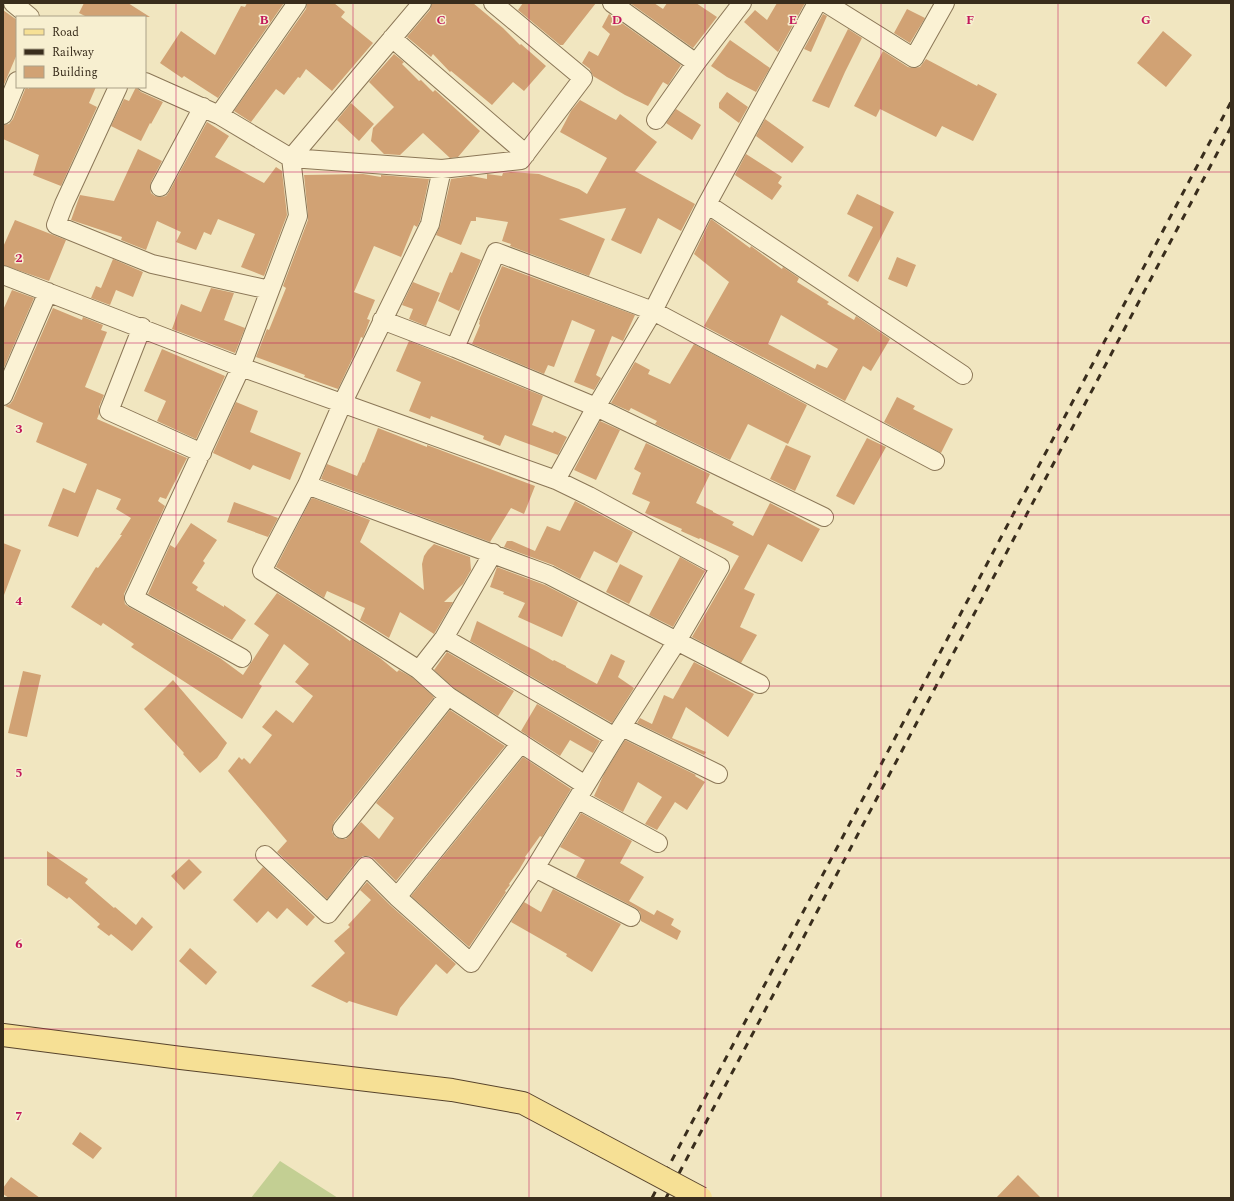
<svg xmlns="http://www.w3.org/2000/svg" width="1234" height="1201" viewBox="0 0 1234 1201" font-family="Spectral,serif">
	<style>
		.green { fill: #c3cf93 }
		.building { fill: #d1a274; fill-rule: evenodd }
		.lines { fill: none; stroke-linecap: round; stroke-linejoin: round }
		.minor-casing { stroke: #8b7757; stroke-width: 20 }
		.major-casing { stroke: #58442c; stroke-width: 24 }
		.minor { stroke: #fbf2d4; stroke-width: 18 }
		.major { stroke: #f6e095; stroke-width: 22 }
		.rail { stroke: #392d1c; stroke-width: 3; stroke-dasharray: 7 7; stroke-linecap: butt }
		.major-bridge-casing { stroke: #58442c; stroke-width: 24; stroke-linecap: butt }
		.major-bridge { stroke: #f6e095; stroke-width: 22 }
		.grid { fill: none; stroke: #c2185b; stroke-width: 1; stroke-opacity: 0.55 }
		.grid-label { font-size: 13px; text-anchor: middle; font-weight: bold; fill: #c2185b; stroke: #f7efd0; stroke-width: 3; stroke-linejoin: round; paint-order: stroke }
	</style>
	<rect width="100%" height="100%" fill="#f1e6c0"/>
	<path class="green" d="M280,1161L338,1198H251Z"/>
	<path class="building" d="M84,3H128L150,17H87L79,13Z
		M247,3H284L218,98L184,76L182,78L160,63L181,31L215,55L241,6L245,7Z
		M307,3H334L345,12L341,17L373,43L332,91L306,69L300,78L298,77L284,95L276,89L251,122L234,111L306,9Z
		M432,3H473L503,28L520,45L521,44L546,66L524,91L513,82L492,105L451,71L450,72L433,54L431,57L407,37L430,10Z
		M523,3H596L563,45H560L518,10Z
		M630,3H654L663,9L667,3H696L717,17L693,48Z
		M777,3H805L778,52L744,22L755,10L767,20Z
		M907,9L925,18L910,43L894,33Z
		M3,10L17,20V54L3,87Z
		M609,14L681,65L668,85L663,82L648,106L625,95L593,76L590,70V69L582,63L589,51L598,56L610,34L602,27Z
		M823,14L827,16L811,52L804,49Z
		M848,29L862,38L845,72L829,108L812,101Z
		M1163,31L1192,55L1166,87L1137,63Z
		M730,40L770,68L756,92L727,77L711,66Z
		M883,51L908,67L913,68L920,67L926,59L977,86L978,84L997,94L973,141L942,126L936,137L880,109L876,117L854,106Z
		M394,54L404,62L402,64L419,81L421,80L433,92L435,90L480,131L458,157L450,158L423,133L400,155L384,154L371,141L373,128L394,107L369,82Z
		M26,87L29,89V87H96L89,103L97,107L61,186L33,175L39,155L3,139V125L9,124L13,119Z
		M136,87L141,92L163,102L151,124L150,123L141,141L111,126L124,99L129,101Z
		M727,92L748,107L739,123L719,108V103Z
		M580,100L616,120L620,114L657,142L635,171L695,204L681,231L658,218L641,254L611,240L626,208L559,219L605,239L589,276L510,246L511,244L502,241L508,222L476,217V221H471L461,245L436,235L440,226L451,179L471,176L487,179V174L502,176L503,173L511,172L539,174L579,189L587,194L607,158L560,132L571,111Z
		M351,103L374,124L359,141L337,120Z
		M676,109L701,125L692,140L666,123Z
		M765,119L804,147L792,163L756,136Z
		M207,122L229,136L215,157L264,183L276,167L282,171L287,215L264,276L241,267L255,234L218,219L211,235L204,232L196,250L176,242L181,232L157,221L146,250L121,240L122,237L71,220L80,195L114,201L138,149L162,161L151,182L150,188L151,193L155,196L161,197L166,196L169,192Z
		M746,154L782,177L778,183L782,186L772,200L735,175Z
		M363,174L381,177V175L429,179L420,221L417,227L414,225L401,257L374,246L354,292L375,300L367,319L370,320L363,338L361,337L354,355L338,389L304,377L305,375L256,357L267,329L269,330L286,288L283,286L308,220V215L304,175Z
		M857,194L894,212L858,282L848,276L873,227L847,214Z
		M711,219L750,248L751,246L782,269L783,267L799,278L797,282L829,302L827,304L854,320L856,316L890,339L871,371L863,366L845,401L704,326L729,282L694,254ZM781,315L838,349L827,368L817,364L815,369L768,344Z
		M15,220L66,240L49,281L3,265V247Z
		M461,252L481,260L459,311L438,301L450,272L452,273Z
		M897,257L916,265L907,287L888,279Z
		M113,259L143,272L133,297L116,290L110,305L91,298L96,286L101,288Z
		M502,266L635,315L623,341L612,336L596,375L601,378L594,390L574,382L595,330L572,320L554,367L548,365L544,374L472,344L480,325L479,324L480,320H479Z
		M413,282L440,293L426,326L409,319L413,309L402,305Z
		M211,288L234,293L224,320L245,328L235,353L172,329L181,304L201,312Z
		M12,290L34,298L3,370V310Z
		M53,308L82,320L83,317L103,325L101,330L107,332L85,387L104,395L99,407V414L97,419L187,458L166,499L160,497L158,501L165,506L124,594V599L125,604L129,607L220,658L243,675L269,635L254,624L277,593L334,629L350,641L351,639L380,658L397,672L399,670L413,678L434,697L334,822L332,828V832L335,837L341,839H346L361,822L379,839L394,818L376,803L450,710L505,746L396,881L373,858L369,856H363L358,859L327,899L277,852L287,841L228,771L239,757L242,760L244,758L250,764L272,735L262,727L276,710L293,723L313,696L295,682L309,664L284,644L259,684L262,686L242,719L131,647L134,644L103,623L101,626L71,607L96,567L98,568L122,535H120L131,518L116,509L121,499L97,489L78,537L48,526L63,488L75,493L87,464L36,442L43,423L5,406L10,404L13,400Z
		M409,341L543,396L532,425L553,433L554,431L567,437L558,455L505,435L500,446L483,439L484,436L431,416L430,419L409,411L421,382L396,371Z
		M694,344L807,405L788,444L748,424L730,460L655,424L657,421L631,408L629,411L611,403L635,362L650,370L648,374L670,384Z
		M162,349L225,376L196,439L157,421L166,401L144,391Z
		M897,397L915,406L913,409L953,429L941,453L884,422Z
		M236,402L258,411L250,432L301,453L290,480L253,465L250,470L213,453Z
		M600,421L620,430L596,480L574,470Z
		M378,428L427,447V445L535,486L524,514L511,508L490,542L321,479L327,464L357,476L363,462L364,463Z
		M867,438L886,447L854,505L836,496Z
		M646,443L710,474L696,503L713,511V512L734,522L732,525L753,536L770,503L820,529L802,562L768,544L744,589L755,594L740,627L757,635L741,663L692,637L739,556L700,538L699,539L681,531L682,529L645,513L650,502L632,494L641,473L634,469Z
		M786,445L811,456L795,491L770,479Z
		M313,498L370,520L360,542L424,590L422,564L424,556L428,550L434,544L470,557L471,570L463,584L444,602H453L434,634L400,612L389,638L360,620L365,608L327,591L324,598L276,567L311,499Z
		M575,501L633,532L617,563L594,551L580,579L553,565L504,547L507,541H512L535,551L547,526L560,531Z
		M234,502L278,518L268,537L227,522Z
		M191,523L217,540L203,561L205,563L192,583L198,587L196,590L224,607V605L246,620L232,640L148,594L170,545L175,548Z
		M3,543L21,550L4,595H3Z
		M680,557L705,571L673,627L649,615Z
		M620,564L643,576L629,604L606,592Z
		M497,567L545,585L578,602L562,637L518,617L525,603L503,594L504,592L490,587Z
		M477,621L538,652L553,661L554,660L566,666V667L597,684L611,654L625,661L618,677L634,688L612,723L470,641Z
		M447,652L514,691L498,716L454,688L434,670Z
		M694,662L754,694L728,737L686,707L672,738L706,752L704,755L637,723L640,718L652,724L664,695L673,699Z
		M23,671L41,675L27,737L8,733Z
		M173,680L227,743L217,758L200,773L183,754L184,753L144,709Z
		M537,704L600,741L593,753L570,740L560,756L521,731Z
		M625,740L696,775L695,776L705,782L687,810L675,802L657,830L645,824L662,797L638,782L623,812L594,796L604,774Z
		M523,757L571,789L542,837L540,836L525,857L526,858L519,870L509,884L510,885L505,891L506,892L469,947L411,896Z
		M581,813L632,841L620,863L644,877L629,901L654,915L657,910L674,919L671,925L681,931L677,940L641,921V916L640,912L636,908L576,877L585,860L560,847Z
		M47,851L88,879L85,883L114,908L115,907L136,925L142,917L153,927L132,951L111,934L109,936L97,927L100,924L69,897L67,899L47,885Z
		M189,859L202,872L184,890L171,876Z
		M263,867L315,917L307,926L287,908L277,919L268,911L257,923L233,900Z
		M367,882L390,905L456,964L447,974L436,964L400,1008L397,1016L349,1001L347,1003L311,986L345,953L334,941L350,927L348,925L371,900L360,890Z
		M553,889L621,924L592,972L566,956L567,954L511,922L524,902L541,912Z
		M190,948L217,972L206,985L179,961Z
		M80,1132L102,1148L93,1159L72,1144Z
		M1018,1175L1041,1198H996Z
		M11,1177L40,1198H9L3,1194V1188Z"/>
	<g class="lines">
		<g class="minor-casing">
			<path id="minor" d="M13,3L30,17
				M612,3L696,63
				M826,3L914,58L945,3
				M392,38L526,154
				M145,82L219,115L291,158L442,169L521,160L583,78L493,3
				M118,87L64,204L56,225L152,264L270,290
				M3,115L17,81
				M219,115L297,3
				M656,120L696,63L742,3
				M442,169L430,224L342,404L307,485L262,571L419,670L448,696L585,785
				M160,187L203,107
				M707,204L963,375
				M3,275L241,367L556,480L596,407L653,311L707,204L817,3
				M382,320L455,348L596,407L824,517
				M142,327L109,411L202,453
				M455,348L496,252L653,311L935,461
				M3,396L48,292
				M307,485L549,575L760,684
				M444,638L615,737
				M242,658L134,598L241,367L298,216L291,158L422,3
				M419,670L444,638L493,553
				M622,727L718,774
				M577,799L658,843
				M342,829L448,696
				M265,855L328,914L366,866L397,897L471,963L535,868L615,737L677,641L720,567L589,496L556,480
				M535,868L631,917
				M397,897L521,743"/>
		</g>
		<g class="major-casing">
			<path id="major" d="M3,1035L181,1058L452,1090L523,1103L596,1142"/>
		</g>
		<use href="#minor" class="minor"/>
		<use href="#major" class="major"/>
		<path class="rail" d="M652,1198L1231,102
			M666,1198L1231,127"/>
		<g class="major-bridge-casing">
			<path id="major-bridge" d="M596,1142L701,1198"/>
		</g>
		<use href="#major-bridge" class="major-bridge"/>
	</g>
	<path class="grid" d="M176,3V1198M353,3V1198M529,3V1198M705,3V1198M881,3V1198M1058,3V1198M3,172H1231M3,343H1231M3,515H1231M3,686H1231M3,858H1231M3,1029H1231"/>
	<g class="grid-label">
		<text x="264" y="24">B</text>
		<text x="441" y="24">C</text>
		<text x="617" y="24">D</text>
		<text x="793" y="24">E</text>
		<text x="970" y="24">F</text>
		<text x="1146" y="24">G</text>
		<text x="19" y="262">2</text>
		<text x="19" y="433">3</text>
		<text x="19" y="605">4</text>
		<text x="19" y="777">5</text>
		<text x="19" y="948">6</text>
		<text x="19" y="1120">7</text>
	</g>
	<rect width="1234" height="1201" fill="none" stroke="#392d1c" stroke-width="8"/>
	<rect x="16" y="16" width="130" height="72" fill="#f7efd0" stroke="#aba188"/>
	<rect x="24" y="29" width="20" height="6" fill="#f6e095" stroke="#aba188"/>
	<text x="52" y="36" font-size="12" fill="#392d1c">Road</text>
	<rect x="24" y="49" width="20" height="6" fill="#392d1c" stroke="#aba188"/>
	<text x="52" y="56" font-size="12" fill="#392d1c">Railway</text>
	<rect x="24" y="66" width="20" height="12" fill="#d1a274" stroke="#aba188"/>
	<text x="52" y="76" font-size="12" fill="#392d1c">Building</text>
</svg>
